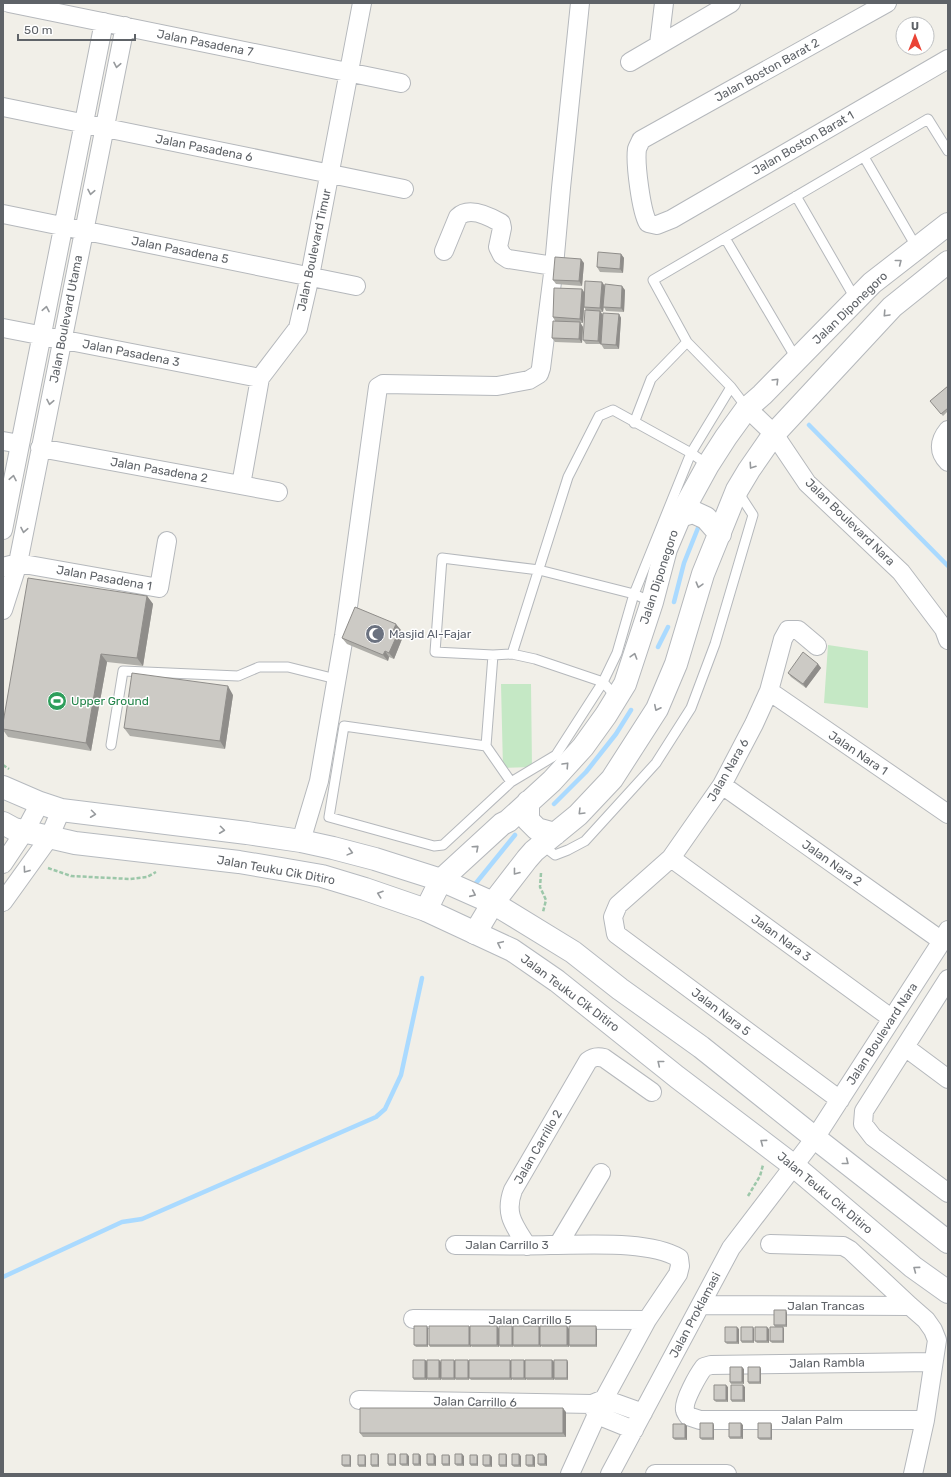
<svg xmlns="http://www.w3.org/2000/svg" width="951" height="1477" viewBox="0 0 951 1477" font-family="Rubik,sans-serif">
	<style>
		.green { fill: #c5e8c5 }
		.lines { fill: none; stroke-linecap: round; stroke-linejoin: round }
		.stream { stroke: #aadaff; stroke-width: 4.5 }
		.service-casing { stroke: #b5b8bc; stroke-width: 11 }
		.minor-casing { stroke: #b5b8bc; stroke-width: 20 }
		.tertiary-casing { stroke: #b5b8bc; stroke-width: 24 }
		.secondary-casing { stroke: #b6babf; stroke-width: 24 }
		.path { stroke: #9cc7a9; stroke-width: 2.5; stroke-dasharray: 4 2; stroke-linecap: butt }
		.service { stroke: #fff; stroke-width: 9 }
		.minor { stroke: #fff; stroke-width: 18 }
		.tertiary { stroke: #fff; stroke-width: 22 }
		.secondary { stroke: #fff; stroke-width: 22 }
		.wall { fill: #afaea9 }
		.shaded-wall { fill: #8f8d8a }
		.building { fill: #cccac5; stroke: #8f8d8a }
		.oneway { stroke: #979a9d }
		.labels { text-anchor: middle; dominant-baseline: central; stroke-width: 3; stroke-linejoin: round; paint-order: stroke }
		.street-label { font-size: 12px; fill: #5f6368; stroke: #fff }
		.worship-label { font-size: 12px; fill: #5b616d; stroke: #fff; text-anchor: start }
		.leisure-label { font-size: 12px; fill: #27864d; stroke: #fff; text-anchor: start }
	</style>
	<rect width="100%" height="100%" fill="#f1efe8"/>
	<path class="green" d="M828,645L868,651V708L824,703Z
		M501,684H531L532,767L503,768Z"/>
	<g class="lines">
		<path class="stream" d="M809,425L948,566
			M674,602L684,563L700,523
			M658,647L668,627
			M554,804L586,772L616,734L631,710
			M472,888L515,835
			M3,1277L122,1222L142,1219L376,1117L385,1109L401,1075L422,978"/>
		<g class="service-casing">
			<path id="service" d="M864,157L917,248
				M796,196L856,300
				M725,238L797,360
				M747,408L731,387L687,342L653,280L928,119L948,151
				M634,423L651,379L687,342
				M512,654L568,477L599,416L613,410L691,453L708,465
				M493,655L486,746L344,726L329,817L434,846L443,845L511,782L556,755L603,682L617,653L634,594L691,453L731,387
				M617,698L603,682L535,659L512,654L493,655L435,652L442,558L539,570L634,594L652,602
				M111,745L123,671L238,676L259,667H288L336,679
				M486,746L511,782
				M542,845L555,855L568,850L585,841L656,763L691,708L715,644L753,515L738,492"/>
		</g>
		<g class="minor-casing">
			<path id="minor" d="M9,3L401,83
				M887,3L641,140C640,143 638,146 637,149C635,163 641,211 648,223L657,225L672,219L948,59
				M659,44L664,3
				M630,62L731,3
				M3,107L404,189
				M3,214L356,286
				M444,251L458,217C469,206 489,216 501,223L502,228L498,247L502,255L508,259L554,266
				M3,328L260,378
				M747,408L774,434L807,483L901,572L944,629L948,640
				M948,430C939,441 938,452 948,462
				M3,441L20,444
				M40,448L278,492
				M241,485L260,378L298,328L310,276L362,3
				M3,530L104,22
				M3,567L18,563L159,588L167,541
				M3,610L18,563L125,26
				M817,646L798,630H788L783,639L769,691L754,724L722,785L671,858L618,905L613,917L616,934L840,1100
				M769,691L948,814
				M722,785L942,941
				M301,841L319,781L344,636L378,387L383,384L497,386L529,380L539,374L541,368L554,266L561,188L580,3
				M671,858L891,1018
				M3,864L25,831L40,803
				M3,902L49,838L61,810
				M948,979L864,1111L863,1124L873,1137L948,1193
				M905,1047L948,1079
				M770,1244L843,1246L850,1250L910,1306L926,1320L933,1330L937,1340L925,1420L913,1474
				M455,1245C486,1245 518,1246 550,1245C585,1245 649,1240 679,1258L680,1266L678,1274L647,1320L604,1399L570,1474
				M558,1245L601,1173
				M527,1246C514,1225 504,1214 513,1190L588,1061C593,1057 597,1056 604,1058L652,1092
				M701,1305L910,1306
				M413,1319L647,1320
				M359,1400L592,1404L604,1399L643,1413
				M592,1405L597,1415L634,1430
				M925,1420H700L688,1416C687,1414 685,1412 685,1410C683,1401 698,1375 704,1367L711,1365L933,1362
				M610,1474L731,1248L815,1138L942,941L948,930
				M655,1474H727"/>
		</g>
		<g class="tertiary-casing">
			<path id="tertiary" d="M680,516L693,512L706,518L720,534
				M528,802V820L537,829L555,834
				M426,910L441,880L502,824L508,821L552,781L583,747L606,715L625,684L652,602L666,549L680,516L708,465L726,437L747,408L762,395L872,283L948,224
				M475,933L493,903L527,859L534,851L578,815L612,779L657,709L676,664L703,574L737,490L749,470L774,434L892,307L948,262"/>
		</g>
		<g class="secondary-casing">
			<path id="secondary" d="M3,787L40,803L61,810L247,833L301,841L333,848L375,859L441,880L493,903L573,952L620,989L701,1047L815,1138L948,1242
				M3,823L14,829L75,843L239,862L322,876L365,889L426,910L512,950L557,981L677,1077L794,1166L913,1267L948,1292"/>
		</g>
		<path class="path" d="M3,765L9,769
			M48,868L71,876L130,879L147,877L156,872
			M541,873L540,887L546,900L543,912
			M748,1196L760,1176L763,1165"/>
		<use href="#service" class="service"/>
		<use href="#minor" class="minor"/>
		<use href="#tertiary" class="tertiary"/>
		<use href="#secondary" class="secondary"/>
	</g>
	<path class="wall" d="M621,254L624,258L623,273L600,272L597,267Z
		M584,263L582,286L556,284L553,280Z
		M605,286L625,290L624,312L606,311L604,307L603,312H600L603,315L619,314L621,318L619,349H604L601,344H586L583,340L586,310L584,307L583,323H580L583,327L582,343L555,342L552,338L555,321L553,317L582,289L585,293Z
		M948,386V411L943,416L930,401Z
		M147,596L153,604L143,666L107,662L91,751L8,737L3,730V723Z
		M401,630L399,634L402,639L394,659L389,657L388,661L347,644L342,638Z
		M818,664L821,668L806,688L791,677L788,673Z
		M233,695L225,749L130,736L124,728Z
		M787,1313V1327H783L784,1329V1343H772L770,1341L775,1327L774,1325Z
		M427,1326L428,1329V1347H416L414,1345Z
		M497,1326L499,1329V1347H472L471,1346V1347H430L429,1345L470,1328Z
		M512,1326L513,1328H540L567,1326L569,1347H542L541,1346V1347H514L513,1346V1347H500L499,1345Z
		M597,1329V1347H570L569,1345Z
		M739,1329V1344H727L725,1342Z
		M754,1329V1343H742L741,1341Z
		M769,1329V1343H757L755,1341Z
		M425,1360L427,1361L441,1362L455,1361L468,1360L469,1362V1380H456L455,1379V1380H442L441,1379V1380H428L427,1379V1380H414L413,1378Z
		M524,1360L525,1361L552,1360L554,1362H568V1380H555L554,1379V1380H527L526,1379V1380H513L512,1379V1380H471L469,1378L511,1361Z
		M744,1369V1384H731L730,1382Z
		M761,1369V1384H749L748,1382Z
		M728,1387V1402H716L714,1400Z
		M745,1387V1402H732L731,1400Z
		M566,1412V1437H363L360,1433Z
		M714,1425V1440H702L700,1438Z
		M743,1425V1439H730L729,1437Z
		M772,1425V1440H760L758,1438Z
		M687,1426V1440H675L673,1438Z
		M378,1454L379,1456V1467H372L371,1465Z
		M395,1454L396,1456V1466H389L388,1464Z
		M419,1454L421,1456V1466H414L413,1464Z
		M506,1454L507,1456V1467H500L499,1465Z
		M350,1455L351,1457V1467H344L342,1465Z
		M365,1455L366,1457V1467H359L358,1465Z
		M449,1455L450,1457V1466H443L442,1464Z
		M477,1455L478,1457V1466H471L470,1464Z
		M490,1455L492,1457V1467H485L483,1465Z
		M409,1456V1466H402L400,1464Z
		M436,1456V1466H428L427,1464Z
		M464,1456V1466H457L455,1464Z
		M521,1456V1467H514L512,1465Z
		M547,1456V1466H540L538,1464Z
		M535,1457V1467H528L526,1465Z"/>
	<path class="shaded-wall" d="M621,254L624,258L623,273L620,269Z
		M581,259L584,263L582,286L579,281Z
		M602,282L605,286L603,312L600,308Z
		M622,286L625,290L624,312L621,308Z
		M582,289L585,294L583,323L580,319Z
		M600,311L603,315L601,345L598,341Z
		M619,314L621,318L619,349L616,345Z
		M580,322L583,327L582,343L579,339Z
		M147,596L153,604L143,666L137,658Z
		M396,624L401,630L399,634L402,639L394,659L389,653L393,631Z
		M385,651L389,657L388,661L383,655Z
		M101,654L107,662L91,751L86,743Z
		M818,664L821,668L806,688L803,684Z
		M228,686L233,695L225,749L220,741Z
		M786,1310L787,1313V1327L786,1325Z
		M427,1326L428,1329V1347L427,1345Z
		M469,1326L471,1329V1347L469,1345Z
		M497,1326L499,1329V1347L497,1345Z
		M512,1326L513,1329V1347L512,1345Z
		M539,1326L541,1329V1347L539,1345Z
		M567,1326L569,1329V1347L567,1345Z
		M596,1326L597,1329V1347L596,1345Z
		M737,1327L739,1329V1344L737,1342Z
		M753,1327L754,1329V1343L753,1341Z
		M767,1327L769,1329V1343L767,1341Z
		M783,1327L784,1329V1343L783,1341Z
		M425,1360L427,1362V1380L425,1378Z
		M439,1360L441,1362V1380L439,1378Z
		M454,1360L455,1362V1380L454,1378Z
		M468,1360L469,1362V1380L468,1378Z
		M510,1360L512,1362V1380L510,1378Z
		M524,1360L526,1362V1380L524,1378Z
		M552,1360L554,1362V1380L552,1378Z
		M567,1360L568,1362V1380L567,1378Z
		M742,1367L744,1369V1384L742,1382Z
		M760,1367L761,1369V1384L760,1382Z
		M726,1385L728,1387V1402L726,1400Z
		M743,1385L745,1387V1402L743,1400Z
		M563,1408L566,1412V1437L563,1433Z
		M713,1423L714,1425V1440L713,1438Z
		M741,1423L743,1425V1439L741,1437Z
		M771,1423L772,1425V1440L771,1438Z
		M685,1424L687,1426V1440L685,1438Z
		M378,1454L379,1456V1467L378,1465Z
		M395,1454L396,1456V1466L395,1464Z
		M407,1454L409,1456V1466L407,1464Z
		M419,1454L421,1456V1466L419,1464Z
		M434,1454L436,1456V1466L434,1464Z
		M462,1454L464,1456V1466L462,1464Z
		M506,1454L507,1456V1467L506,1465Z
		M519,1454L521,1456V1467L519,1465Z
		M545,1454L547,1456V1466L545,1464Z
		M350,1455L351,1457V1467L350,1465Z
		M365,1455L366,1457V1467L365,1465Z
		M449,1455L450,1457V1466L449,1464Z
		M477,1455L478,1457V1466L477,1464Z
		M490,1455L492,1457V1467L490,1465Z
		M533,1455L535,1457V1467L533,1465Z"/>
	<path class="building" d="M598,252L621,254L620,269L597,267Z
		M555,257L581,259L579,281L553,280Z
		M585,281L602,282L600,308L584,307Z
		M605,284L622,286L621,308L603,307Z
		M554,288L582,289L580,319L553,317Z
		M585,310L600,311L598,341L583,340Z
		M603,313L619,314L616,345L601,344Z
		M553,321L580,322L579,339L552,338Z
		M948,386V408L941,414L930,401Z
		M28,578L147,596L137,658L101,654L86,743L3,729V723Z
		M355,607L396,624L393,631L398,633L389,653L385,651L383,655L342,638Z
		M803,652L818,664L803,684L788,673Z
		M132,673L228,686L220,741L124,728Z
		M774,1310H786V1325H774Z
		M414,1326H427V1345H414Z
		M429,1326H469V1345H429Z
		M470,1326H497V1345H470Z
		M499,1326H512V1345H499Z
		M513,1326H539V1345H513Z
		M540,1326H567V1345H540Z
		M569,1326H596V1345H569Z
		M725,1327H737V1342H725Z
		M741,1327H753V1341H741Z
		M755,1327H767V1341H755Z
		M770,1327H783V1341H770Z
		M413,1360H425V1378H413Z
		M427,1360H439V1378H427Z
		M441,1360H454V1378H441Z
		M455,1360H468V1378H455Z
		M469,1360H510V1378H469Z
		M511,1360H524V1378H511Z
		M525,1360H552V1378H525Z
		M554,1360H567V1378H554Z
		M730,1367H742V1382H730Z
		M748,1367H760V1382H748Z
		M714,1385H726V1400H714Z
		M731,1385H743V1400H731Z
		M360,1408H563V1433H360Z
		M700,1423H713V1438H700Z
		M729,1423H741V1437H729Z
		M758,1423H771V1438H758Z
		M673,1424H685V1438H673Z
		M371,1454H378V1465H371Z
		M388,1454H395V1464H388Z
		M400,1454H407V1464H400Z
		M413,1454H419V1464H413Z
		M427,1454H434V1464H427Z
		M455,1454H462V1464H455Z
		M499,1454H506V1465H499Z
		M512,1454H519V1465H512Z
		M538,1454H545V1464H538Z
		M342,1455H350V1465H342Z
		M358,1455H365V1465H358Z
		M442,1455H449V1464H442Z
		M470,1455H477V1464H470Z
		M483,1455H490V1465H483Z
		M526,1455H533V1465H526Z"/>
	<defs><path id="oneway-chevron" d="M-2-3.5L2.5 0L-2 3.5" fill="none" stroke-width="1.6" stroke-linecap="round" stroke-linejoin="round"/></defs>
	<g class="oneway">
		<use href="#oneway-chevron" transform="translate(117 65) rotate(101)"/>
		<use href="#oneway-chevron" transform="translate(91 192) rotate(101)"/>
		<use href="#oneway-chevron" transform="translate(899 262) rotate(-38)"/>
		<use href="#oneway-chevron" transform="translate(46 309) rotate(-79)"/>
		<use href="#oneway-chevron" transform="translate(886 314) rotate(133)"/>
		<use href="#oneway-chevron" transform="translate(776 381) rotate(-45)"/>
		<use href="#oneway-chevron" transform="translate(50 402) rotate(101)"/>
		<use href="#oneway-chevron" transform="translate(752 466) rotate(124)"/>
		<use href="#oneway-chevron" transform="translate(13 478) rotate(-79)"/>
		<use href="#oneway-chevron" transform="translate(24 530) rotate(101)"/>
		<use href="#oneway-chevron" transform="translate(699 585) rotate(106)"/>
		<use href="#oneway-chevron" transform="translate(634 656) rotate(-73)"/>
		<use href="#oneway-chevron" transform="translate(657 708) rotate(116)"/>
		<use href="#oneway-chevron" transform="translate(566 765) rotate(-47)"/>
		<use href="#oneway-chevron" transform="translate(581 812) rotate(135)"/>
		<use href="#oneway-chevron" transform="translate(93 814) rotate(7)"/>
		<use href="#oneway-chevron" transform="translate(222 830) rotate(7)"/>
		<use href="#oneway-chevron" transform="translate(476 848) rotate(-42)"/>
		<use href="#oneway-chevron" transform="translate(350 852) rotate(15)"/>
		<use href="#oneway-chevron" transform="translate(26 870) rotate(126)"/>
		<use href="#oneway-chevron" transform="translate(516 872) rotate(128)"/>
		<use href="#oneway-chevron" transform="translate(380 894) rotate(-161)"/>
		<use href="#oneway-chevron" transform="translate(473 894) rotate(24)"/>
		<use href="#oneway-chevron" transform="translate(500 944) rotate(-155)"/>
		<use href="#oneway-chevron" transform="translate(660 1063) rotate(-141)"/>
		<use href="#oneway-chevron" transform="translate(763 1142) rotate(-143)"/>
		<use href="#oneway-chevron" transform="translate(846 1162) rotate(38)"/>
		<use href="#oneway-chevron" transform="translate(916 1269) rotate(-143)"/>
	</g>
	<defs>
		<g id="mosque-disc" transform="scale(1)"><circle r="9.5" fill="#6b7280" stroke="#fff"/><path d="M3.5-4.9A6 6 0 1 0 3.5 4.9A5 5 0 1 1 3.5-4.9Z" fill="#fff"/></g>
		<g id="stadium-disc" transform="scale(1)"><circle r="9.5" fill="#2e9e5b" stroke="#fff"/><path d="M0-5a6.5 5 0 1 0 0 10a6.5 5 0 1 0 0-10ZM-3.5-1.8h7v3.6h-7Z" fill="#fff"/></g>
	</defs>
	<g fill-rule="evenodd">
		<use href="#mosque-disc" x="375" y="634"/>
		<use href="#stadium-disc" x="57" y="701"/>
	</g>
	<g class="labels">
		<g class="street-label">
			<text transform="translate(205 43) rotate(11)">Jalan Pasadena 7</text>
			<text transform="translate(767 70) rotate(-29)">Jalan Boston Barat 2</text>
			<text transform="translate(803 143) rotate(-30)">Jalan Boston Barat 1</text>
			<text transform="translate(204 148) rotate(11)">Jalan Pasadena 6</text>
			<text transform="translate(180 250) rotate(11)">Jalan Pasadena 5</text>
			<text transform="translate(314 250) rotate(-78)">Jalan Boulevard Timur</text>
			<text transform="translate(850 308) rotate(-44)">Jalan Diponegoro</text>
			<text transform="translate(66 319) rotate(-79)">Jalan Boulevard Utama</text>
			<text transform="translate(131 353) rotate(11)">Jalan Pasadena 3</text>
			<text transform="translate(159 470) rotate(10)">Jalan Pasadena 2</text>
			<text transform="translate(850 522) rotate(44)">Jalan Boulevard Nara</text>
			<text transform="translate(659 577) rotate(-72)">Jalan Diponegoro</text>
			<text transform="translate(104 578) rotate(10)">Jalan Pasadena 1</text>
			<text transform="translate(858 753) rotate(34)">Jalan Nara 1</text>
			<text transform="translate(728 770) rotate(-60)">Jalan Nara 6</text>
			<text transform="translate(832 863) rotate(35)">Jalan Nara 2</text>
			<text transform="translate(276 870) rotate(10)">Jalan Teuku Cik Ditiro</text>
			<text transform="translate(781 938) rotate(36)">Jalan Nara 3</text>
			<text transform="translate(570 993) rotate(37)">Jalan Teuku Cik Ditiro</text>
			<text transform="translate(721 1012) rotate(37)">Jalan Nara 5</text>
			<text transform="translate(882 1034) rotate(-57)">Jalan Boulevard Nara</text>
			<text transform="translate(538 1147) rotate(-60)">Jalan Carrillo 2</text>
			<text transform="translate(825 1193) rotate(40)">Jalan Teuku Cik Ditiro</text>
			<text x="507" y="1245">Jalan Carrillo 3</text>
			<text x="826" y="1306">Jalan Trancas</text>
			<text transform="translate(695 1315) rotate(-62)">Jalan Proklamasi</text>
			<text x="530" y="1320">Jalan Carrillo 5</text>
			<text transform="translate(827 1363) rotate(-1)">Jalan Rambla</text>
			<text transform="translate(475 1402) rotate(1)">Jalan Carrillo 6</text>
			<text x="812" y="1420">Jalan Palm</text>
		</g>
		<g class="worship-label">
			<text x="389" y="634">Masjid Al-Fajar</text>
		</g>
		<g class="leisure-label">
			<text x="71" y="701">Upper Ground</text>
		</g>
	</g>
	<rect width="951" height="1477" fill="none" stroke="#5f6368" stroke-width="8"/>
	<g transform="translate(915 36)"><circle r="19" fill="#ffffff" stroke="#bfc1c3"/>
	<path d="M0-3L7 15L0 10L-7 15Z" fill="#ea4335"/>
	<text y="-6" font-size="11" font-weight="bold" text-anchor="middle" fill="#5f6368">U</text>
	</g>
	<path d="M18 34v6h117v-6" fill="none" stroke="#5f6368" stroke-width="2"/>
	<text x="24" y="34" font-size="12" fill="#5f6368" stroke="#ffffff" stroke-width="3" paint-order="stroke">50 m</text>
</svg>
